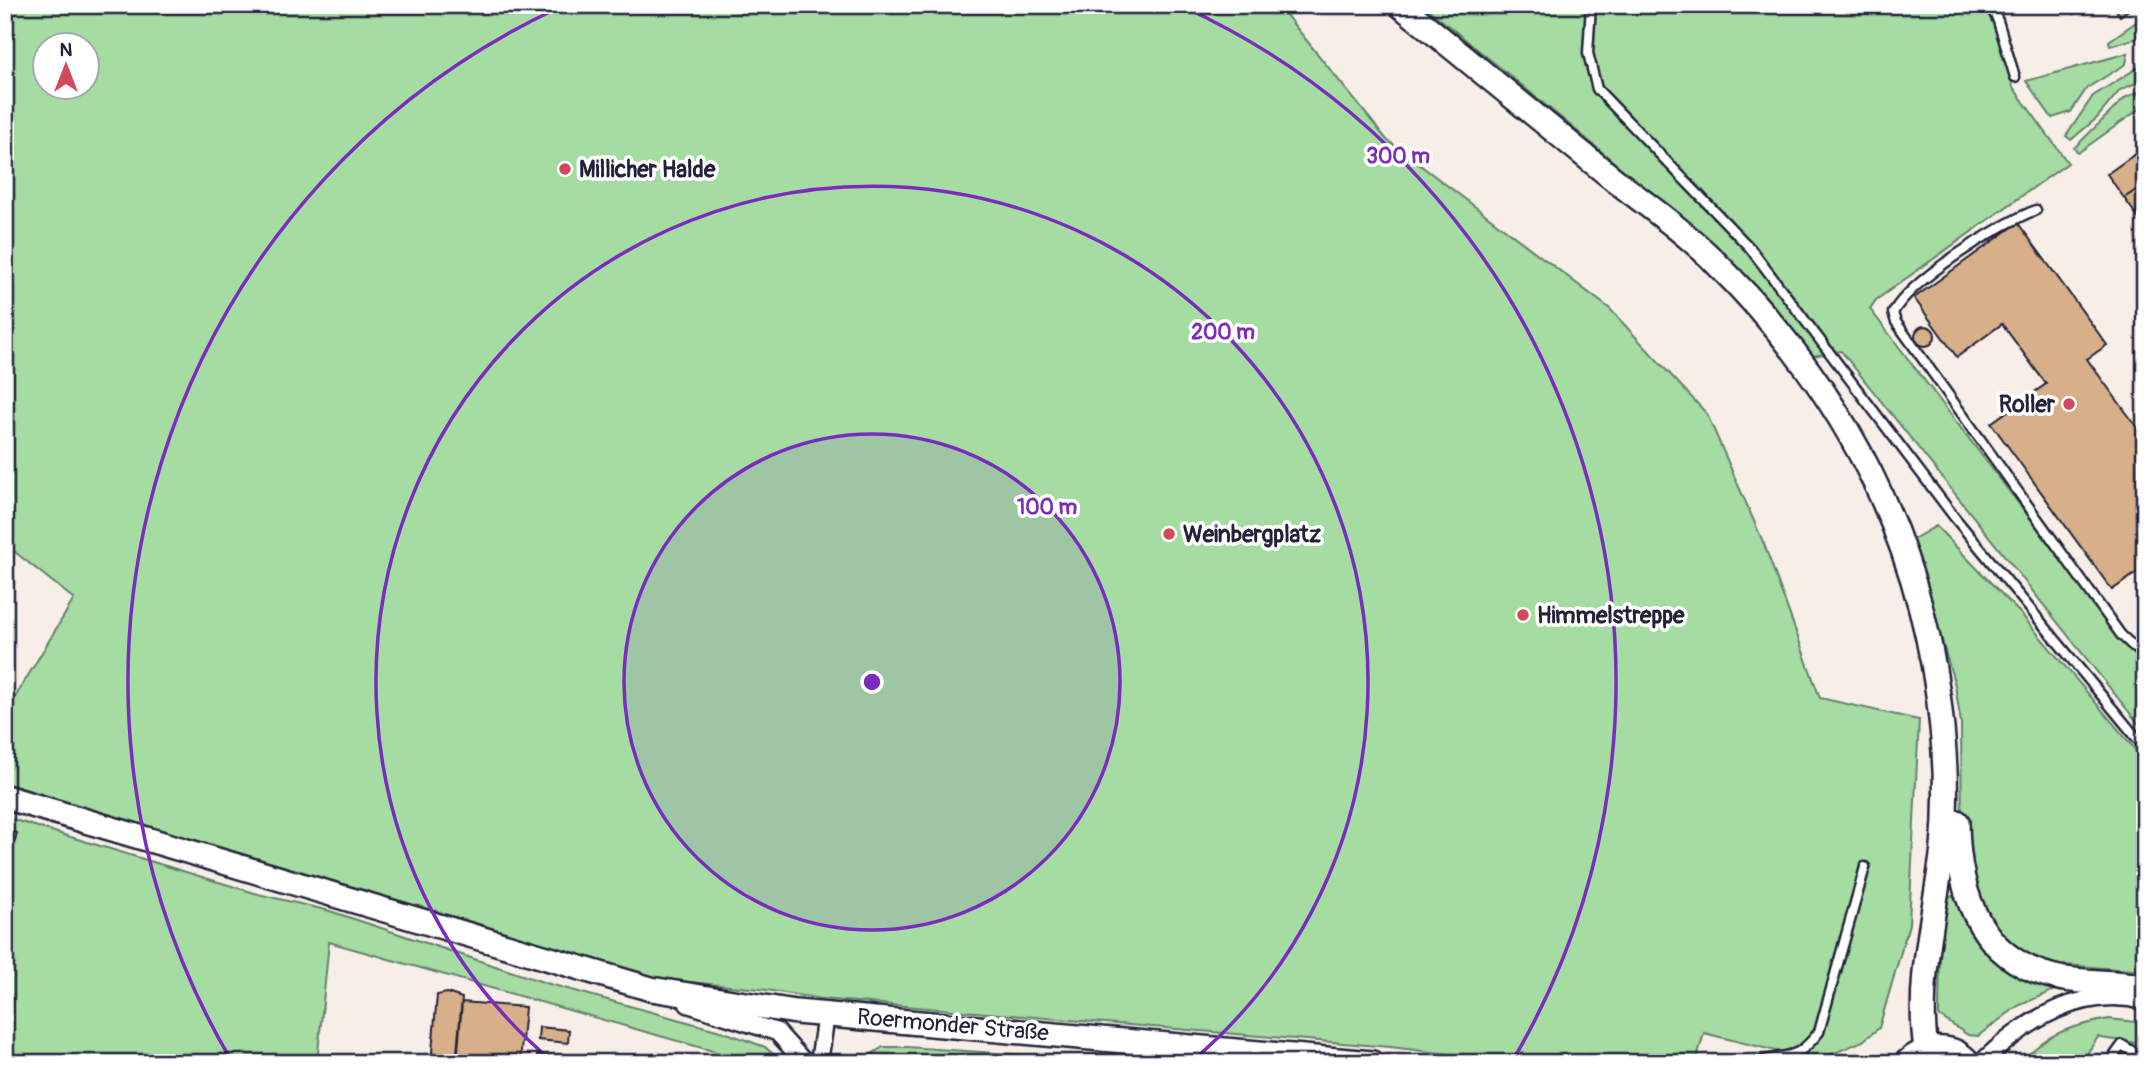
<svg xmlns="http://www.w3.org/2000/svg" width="2150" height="1068" viewBox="0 0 2150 1068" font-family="Pangolin,sans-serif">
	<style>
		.green { fill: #a4dca1; stroke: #637f6e; stroke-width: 2; fill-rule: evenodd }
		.building { fill: #d7af88; stroke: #22223b; stroke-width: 2 }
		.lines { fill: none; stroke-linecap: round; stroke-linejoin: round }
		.lane-casing { stroke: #22223b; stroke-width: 13 }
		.street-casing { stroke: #22223b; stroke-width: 21 }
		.secondary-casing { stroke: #22223b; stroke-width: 28 }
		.lane { stroke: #fff; stroke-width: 8 }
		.street { stroke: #fff; stroke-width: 16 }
		.secondary { stroke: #fff; stroke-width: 23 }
		.ring { fill: none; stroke: #7b2cbf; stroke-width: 3.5 }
		.poi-dot { fill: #d1495b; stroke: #fff; stroke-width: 2.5 }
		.labels { text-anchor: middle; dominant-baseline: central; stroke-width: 7; stroke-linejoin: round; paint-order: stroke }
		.poi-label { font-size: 23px; font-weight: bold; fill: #22223b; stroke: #fff; text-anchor: start }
		.street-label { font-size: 23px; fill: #22223b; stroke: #fff }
		.centre { fill: #7b2cbf; stroke: #fff; stroke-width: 3.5 }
		.ring-label { font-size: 21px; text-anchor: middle; font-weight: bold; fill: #7b2cbf; stroke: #fff; stroke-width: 7; stroke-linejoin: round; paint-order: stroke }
	</style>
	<rect width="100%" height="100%" fill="#f7efe7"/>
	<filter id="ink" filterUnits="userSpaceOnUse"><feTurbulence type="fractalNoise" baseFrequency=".0143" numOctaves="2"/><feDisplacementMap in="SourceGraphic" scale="14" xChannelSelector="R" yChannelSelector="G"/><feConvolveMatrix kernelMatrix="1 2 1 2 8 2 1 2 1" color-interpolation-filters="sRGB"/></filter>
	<g filter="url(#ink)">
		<path class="green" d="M5,5H1278L1387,140L1609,308L1707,414L1764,544L1820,698L1919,720L1909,924L1879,1028L1863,1041L1816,1061L1704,1033L1697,1058L1689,1063H1524L1390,1047L821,999L760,989L639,977L5,783V714L74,599L5,544ZM46,46H88V88H46Z
			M1423,5H1983L1993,22L2013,87L2068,163L1876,300L1870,309L2145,669V732L1841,351L1813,356C1699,223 1558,116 1423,5Z
			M2145,16V36L2110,46L2109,41Z
			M2128,53L2126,64L2087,88L2071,112L2052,118L2026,81Z
			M2145,63V79L2120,90L2097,118L2071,140L2066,136L2093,96Z
			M2145,89V105L2078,153L2074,148L2126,97Z
			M1936,526L2021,614L2145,761V971L2065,965L2060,972L2017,953L1986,922L1962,836L1961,723L1955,685L1912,540Z
			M5,817L258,894L330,911L546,983L724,1032L765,1047L773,1054L775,1063H755L329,942L317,1063H26L5,1049Z
			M1957,895L2059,988L2018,1006L1978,1036L1968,1035L1939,1016L1940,943L1947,897Z
			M2109,1019L2145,1023V1048C2130,1038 2114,1042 2098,1037L2081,1063H2023C2042,1033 2076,1025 2109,1019Z
			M883,1047H907L1148,1063H930L867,1057Z"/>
		<path class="building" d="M2068,5H2086L2074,14Z
			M2113,5H2135L2120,16Z
			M2145,147V184L2124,198L2107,174Z
			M2138,189L2145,198V227L2124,198Z
			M2018,223L2107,345L2087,359L2145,438V567L2112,590L1991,423L2046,384L2002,324L1957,357L1914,298Z
			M1915 336a10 10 0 1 1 20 0a10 10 0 1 1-20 0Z
			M5,830L17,833L15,841L5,838Z
			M447,993L462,998L456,1063H431L437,995Z
			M462,1002L525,1007L520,1063H457Z
			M539,1027L569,1030L568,1043L538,1040Z
			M537,1055L587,1059V1063H536Z"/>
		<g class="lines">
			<g class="lane-casing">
				<path id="lane" d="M1591,5L1588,53L1597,89L1750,248L1955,518L2145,748
					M1990,5L1998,21L2015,77
					M2036,210C2001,223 1909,281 1893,313L1896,322L2121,635L2135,648L2145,650
					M1756,1063C1788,1051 1793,1065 1819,1032L1865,867
					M2109,1063L2122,1045L2145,1059"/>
			</g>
			<g class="street-casing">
				<path id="street" d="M688,1004L777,1032L805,1063
					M819,1063L826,1014
					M1981,1063C2026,1020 2081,985 2145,1001"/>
			</g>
			<g class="secondary-casing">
				<path id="secondary" d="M1400,5C1470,62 1541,120 1611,177C1645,204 1683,230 1714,261C1846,391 1924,543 1942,728C1946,768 1947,808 1943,848C1935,914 1916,983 1926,1049
					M5,797L651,989L796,1012L1372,1063
					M1957,822C1958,898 1981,964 2064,979C2091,983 2118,981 2145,987
					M1906,1063C1924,1046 1952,1042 1969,1063"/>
			</g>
			<use href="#lane" class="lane"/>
			<use href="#street" class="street"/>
			<use href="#secondary" class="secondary"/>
		</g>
	</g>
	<circle cx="872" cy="682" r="248" fill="#7b2cbf" fill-opacity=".12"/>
	<g class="ring">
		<circle cx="872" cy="682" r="248"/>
		<path d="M553 1062A496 496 0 1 1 1191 1062"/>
		<path d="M231 1060A744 744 0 0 1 558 8M1186 8A744 744 0 0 1 1513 1060"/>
	</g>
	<g class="poi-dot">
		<circle cx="565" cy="169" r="7"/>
		<circle cx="2069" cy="404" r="7"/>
		<circle cx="1169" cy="534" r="7"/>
		<circle cx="1523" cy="615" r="7"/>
	</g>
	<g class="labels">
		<g class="poi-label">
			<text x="579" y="169">Millicher Halde</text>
			<text x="2055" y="404" text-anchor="end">Roller</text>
			<text x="1183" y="534">Weinbergplatz</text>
			<text x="1537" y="615">Himmelstreppe</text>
		</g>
		<g class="street-label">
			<text transform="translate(953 1025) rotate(5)">Roermonder Straße</text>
		</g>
	</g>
	<circle cx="872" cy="682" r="10" class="centre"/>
	<g class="ring-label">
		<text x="1398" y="163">300 m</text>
		<text x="1223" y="339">200 m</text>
		<text x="1047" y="514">100 m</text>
	</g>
	<rect width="2150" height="1068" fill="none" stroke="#fff" stroke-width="28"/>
	<rect x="14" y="14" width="2122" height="1040" fill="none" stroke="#22223b" stroke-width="2.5" filter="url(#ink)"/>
	<g transform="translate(66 66)"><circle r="33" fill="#ffffff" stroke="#a7a7b1" stroke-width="2"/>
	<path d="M0-5L12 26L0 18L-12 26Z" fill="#d1495b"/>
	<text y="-10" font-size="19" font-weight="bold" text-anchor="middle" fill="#22223b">N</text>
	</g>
</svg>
